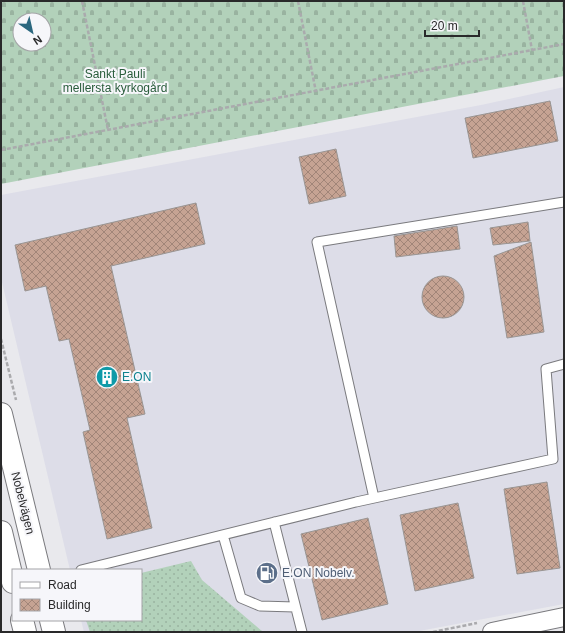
<svg xmlns="http://www.w3.org/2000/svg" width="565" height="633" viewBox="0 0 565 633" font-family="Helvetica,sans-serif">
	<style>
		.built { fill: #dddde8 }
		.grass { fill: url(#grass-dots) }
		.cemetery { fill: url(#cemetery-stones); fill-rule: evenodd }
		.building { fill: url(#building-cross-hatch); stroke: #999593 }
		.lines { fill: none; stroke-linecap: round; stroke-linejoin: round }
		.service-casing { stroke: #7a7a7e; stroke-width: 11 }
		.minor-casing { stroke: #7a7a7e; stroke-width: 20 }
		.secondary-casing { stroke: #7a7a7e; stroke-width: 24 }
		.path { stroke: #aaaaad; stroke-width: 2.5; stroke-dasharray: 4 2; stroke-linecap: butt }
		.service { stroke: #fff; stroke-width: 9 }
		.minor { stroke: #fff; stroke-width: 18 }
		.secondary { stroke: #fff; stroke-width: 22 }
		.labels { text-anchor: middle; dominant-baseline: central; stroke-width: 4; stroke-linejoin: round; paint-order: stroke }
		.park-label { font-size: 12px; fill: #295c3b; stroke: #f6f6fa }
		.culture-label { font-size: 12px; fill: #0d838f; stroke: #f6f6fa; text-anchor: start }
		.street-label { font-size: 12px; fill: #29292a; stroke: #f6f6fa }
		.service-label { font-size: 12px; fill: #4e5e75; stroke: #f6f6fa; text-anchor: start }
	</style>
	<defs>
		<pattern id="grass-dots" width="8" height="8" patternUnits="userSpaceOnUse"><rect width="8" height="8" fill="#b2d1ba"/><path d="M2 2h.1M6 6h.1" fill="none" stroke="#99b3a0" stroke-width="1.8" stroke-linecap="round"/></pattern>
		<pattern id="cemetery-stones" width="16" height="16" patternUnits="userSpaceOnUse"><rect width="16" height="16" fill="#b2d1ba"/><path d="M2 7V4a2 2 0 0 1 4 0v3zM10 15v-3a2 2 0 0 1 4 0v3z" fill="#99b3a0"/></pattern>
		<pattern id="building-cross-hatch" width="8" height="8" patternUnits="userSpaceOnUse"><rect width="8" height="8" fill="#c6a393"/><path d="M0 0l8 8M0 8l8-8" fill="none" stroke="#a18578"/></pattern>
	</defs>
	<rect width="100%" height="100%" fill="#e9e9ed"/>
	<path class="built" d="M564,87V604L414,632H84L81,620H141V570H70L1,278V195L481,105Z"/>
	<path class="grass" d="M191,561L202,580L263,632H90L86,620H141V573Z"/>
	<path class="cemetery" d="M1,1H564V76L1,184ZM20,20H44V44H20Z"/>
	<path class="building" d="M550,101L558,141L473,158L465,118Z
		M336,149L346,196L309,204L299,157Z
		M196,203L205,244L111,266L145,414L127,418L152,528L107,539L83,432L90,430L69,339L59,341L46,286L25,291L15,245Z
		M528,222L530,241L493,245L490,228Z
		M457,226L460,249L396,257L394,236Z
		M531,242L544,332L507,338L494,256Z
		M422 297a21 21 0 1 1 42 0a21 21 0 1 1-42 0Z
		M547,482L560,568L517,574L504,489Z
		M458,503L474,578L415,591L400,515Z
		M368,518L388,604L322,620L301,534Z"/>
	<g class="lines">
		<g class="service-casing">
			<path id="service" d="M374,498L317,242L564,202
				M274,522L302,632
				M223,535L241,598L260,606L295,607
				M81,570L356,502L553,459L546,369L564,364"/>
		</g>
		<g class="minor-casing">
			<path id="minor" d="M492,632L564,617"/>
		</g>
		<g class="secondary-casing">
			<path id="secondary" d="M1,414L39,570
				M1,532L13,582
				M22,620L25,632
				M51,620L54,632"/>
		</g>
		<path class="path" d="M82,1L108,130
			M298,1L316,92
			M523,1L532,50
			M1,150L564,44
			M1,339L16,400
			M433,632L477,623"/>
		<use href="#service" class="service"/>
		<use href="#minor" class="minor"/>
		<use href="#secondary" class="secondary"/>
	</g>
	<defs>
		<g id="building-disc" transform="scale(1.15)"><circle r="9.5" fill="#0f9aa8" stroke="#f6f6fa"/><path d="M-4-6H4V6H1V3H-1V6H-4ZM-2.5-4.3h1.7v1.8h-1.7ZM.8-4.3h1.7v1.8H.8ZM-2.5-1h1.7V.8h-1.7ZM.8-1h1.7V.8H.8Z" fill="#fff"/></g>
		<g id="fuel-disc" transform="scale(1.15)"><circle r="9.5" fill="#5c6f8a" stroke="#f6f6fa"/><path d="M-5.5-6h7V0h2V4h1.3V-2.5L3-4.5l.8-.8L6-3V5H2.5V1h-1V6h-7ZM-4.2-4.7v3.2H.2V-4.7Z" fill="#fff"/></g>
	</defs>
	<g fill-rule="evenodd">
		<use href="#building-disc" x="107" y="377"/>
		<use href="#fuel-disc" x="267" y="573"/>
	</g>
	<g class="labels">
		<g class="park-label">
			<text x="115" y="74">Sankt Pauli<tspan x="115" dy="14">mellersta kyrkogård</tspan></text>
		</g>
		<g class="culture-label">
			<text x="122" y="377">E.ON</text>
		</g>
		<g class="street-label">
			<text transform="translate(23 503) rotate(76)">Nobelvägen</text>
		</g>
		<g class="service-label">
			<text x="282" y="573">E.ON Nobelv.</text>
		</g>
	</g>
	<rect width="565" height="633" fill="none" stroke="#29292a" stroke-width="4"/>
	<rect x="12" y="569" width="130" height="52" fill="#f6f6fa" stroke="#a4a4a7"/>
	<rect x="20" y="582" width="20" height="6" fill="#ffffff" stroke="#a4a4a7"/>
	<text x="48" y="589" font-size="12" fill="#29292a">Road</text>
	<rect x="20" y="599" width="20" height="12" fill="url(#building-cross-hatch)" stroke="#a4a4a7"/>
	<text x="48" y="609" font-size="12" fill="#29292a">Building</text>
	<g transform="translate(32 32) rotate(146)"><circle r="19" fill="#f6f6fa" stroke="#a4a4a7"/>
	<path d="M0-3L7 15L0 10L-7 15Z" fill="#2b677f"/>
	<text y="-6" font-size="11" font-weight="bold" text-anchor="middle" fill="#29292a">N</text>
	</g>
	<path d="M425 30v6h54v-6" fill="none" stroke="#29292a" stroke-width="2"/>
	<text x="431" y="30" font-size="12" fill="#29292a" stroke="#f6f6fa" stroke-width="3" paint-order="stroke">20 m</text>
</svg>
